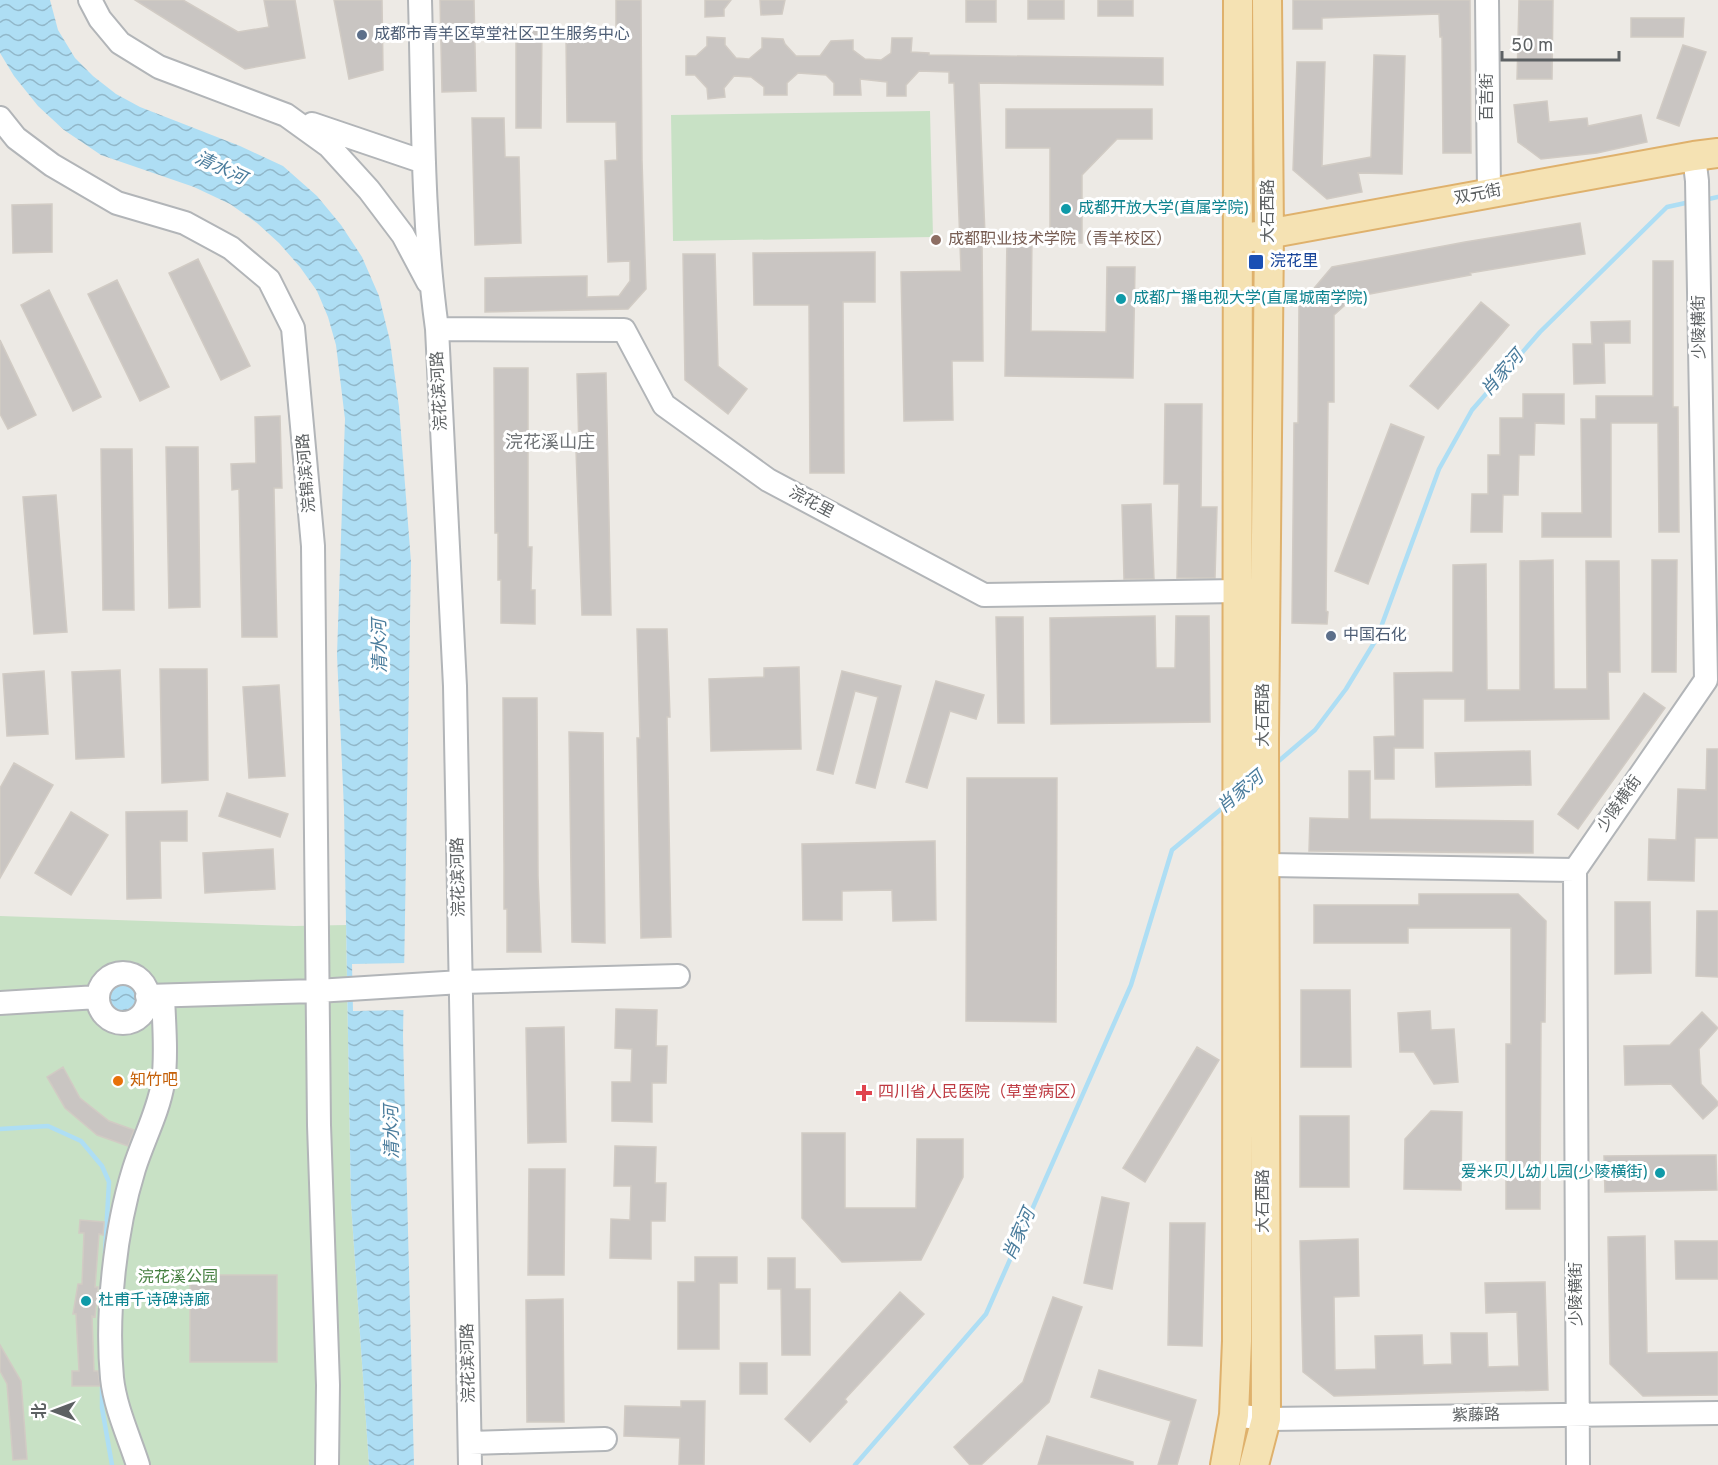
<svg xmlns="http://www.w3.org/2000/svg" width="1718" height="1465" viewBox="0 0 1718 1465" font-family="Overpass,'Noto Sans SC',sans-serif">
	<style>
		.green { fill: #c8e1c5 }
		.water { fill: url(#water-waves) }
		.pier { fill: #edeae5 }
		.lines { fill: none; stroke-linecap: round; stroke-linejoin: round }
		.stream { stroke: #aedef4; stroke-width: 4.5 }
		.building { fill: #c9c5c2; stroke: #d1cbc4; stroke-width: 1.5 }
		.minor-casing { stroke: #b2b5b8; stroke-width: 26 }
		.major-casing { stroke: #dfb16c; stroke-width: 32 }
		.minor { stroke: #fff; stroke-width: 22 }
		.major { stroke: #f5e2b3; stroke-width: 28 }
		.service-dot { fill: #5c6f8a; stroke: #fff; stroke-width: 2 }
		.culture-dot { fill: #0f9aa8; stroke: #fff; stroke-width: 2 }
		.education-dot { fill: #8d6e63; stroke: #fff; stroke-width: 2 }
		.transit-dot { fill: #1a4fb4; stroke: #fff; stroke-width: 2 }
		.food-dot { fill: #e8710a; stroke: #fff; stroke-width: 2 }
		.health-dot { fill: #e0444e; stroke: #fff; stroke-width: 2 }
		.labels { text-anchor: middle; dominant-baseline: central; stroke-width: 6; stroke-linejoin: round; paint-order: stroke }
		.service-label { font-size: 16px; fill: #4e5e75; stroke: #fff; text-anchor: start }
		.street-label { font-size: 16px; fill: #5d6163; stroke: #fff }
		.culture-label { font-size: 16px; fill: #0d838f; stroke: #fff; text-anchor: start }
		.education-label { font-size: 16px; fill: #785e54; stroke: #fff; text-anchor: start }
		.transit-label { font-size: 16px; fill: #164399; stroke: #fff; text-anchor: start }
		.food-label { font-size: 16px; fill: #c56008; stroke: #fff; text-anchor: start }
		.health-label { font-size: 16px; fill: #be3a42; stroke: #fff; text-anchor: start }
		.park-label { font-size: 16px; fill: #457f40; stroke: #fff }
		.water-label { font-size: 18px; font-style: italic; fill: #4a7c9c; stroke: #fff }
		.neighbourhood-label { font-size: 18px; fill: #6e7275; stroke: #fff }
	</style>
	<defs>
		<pattern id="water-waves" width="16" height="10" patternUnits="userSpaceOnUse" patternTransform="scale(1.5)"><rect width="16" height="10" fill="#aedef4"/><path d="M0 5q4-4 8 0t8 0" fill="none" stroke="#91b7c9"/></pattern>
	</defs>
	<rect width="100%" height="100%" fill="#edeae5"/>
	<path class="green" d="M930,111L933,237L673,241L671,115Z
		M0,916L294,926L346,925L351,1203L369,1465H0Z"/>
	<path class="water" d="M0,0H50L58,30L75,58L93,76L116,94L140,107L240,146L283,166L317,196L341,225L362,257L379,296L390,341L399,407L411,562L403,1036L414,1465H369L351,1203L344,809L337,655L345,419L336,345L328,317L317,291L300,267L279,243L257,223L230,204L194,187L101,155L64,130L38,106L14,76L0,53Z
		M108 997a15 15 0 1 1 30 0a15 15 0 1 1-30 0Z"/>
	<path class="pier" d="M408,963L407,1010L353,1011L352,964Z"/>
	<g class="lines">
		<path class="stream" d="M1704,200L1718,197
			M1274,765L1315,730L1346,689L1377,638L1439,469L1472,410L1540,332L1667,207L1690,202
			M0,1129L48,1126L81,1141L102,1166L109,1182L105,1253
			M102,1382V1408L112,1465
			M855,1465L986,1314L1131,985L1172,850L1226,805"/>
	</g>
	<path class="building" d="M135,0H183L238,32L269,27L264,0H295L305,58L245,69Z
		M334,0H382L383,70L349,79Z
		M440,0H474L476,91L442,92Z
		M616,0H641L642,160L646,289L628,309L485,312V278L587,276V297L619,296L630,281V261L608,262L605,161L617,160L616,122H567L566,37H616Z
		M705,0H731L724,9V16L705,17Z
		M760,0H785L782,14L761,15Z
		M966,0H996V22H966Z
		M1028,0H1064V19H1028Z
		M1098,0H1133V16H1098Z
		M1293,0H1470L1471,153H1443L1442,37H1440L1439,14L1322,18V29H1293Z
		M1519,0H1553L1552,79H1517Z
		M1631,18H1684L1683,37H1631Z
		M516,25L542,26L541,128H516Z
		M707,37L725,38V45L736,58L749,59L762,48V38L783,39L785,44L796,56H820L831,41L853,40V50L865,59L881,60L891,53L892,38H912L911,52L929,53V55L1163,58V85L979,83L985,235H982L983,361H952L953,420L904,421L901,272L961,271L954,83H949V72L919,71L906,85V96H887V82L860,79L861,95H834V83L826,75L798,73L787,83V95H764V87L751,77L734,76L724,88L725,97L708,99L707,88L695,75H686V56H696L707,46Z
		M1683,45L1706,52L1679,126L1657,118Z
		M1374,55L1405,56L1402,174L1358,173L1362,192L1327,199L1293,170L1297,62H1325L1322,166L1371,157Z
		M1547,101L1549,122L1587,118L1588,126L1641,115L1647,142L1597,153L1541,159L1518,142L1514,105Z
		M1006,109H1152V139H1117L1082,175V243H1050V148H1006Z
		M472,118H504L505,157H519L521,243L475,245Z
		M52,204V252L13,253L12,205Z
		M1580,223L1585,254L1470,273L1471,275L1354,297L1334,315V402H1328L1326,611L1328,612L1327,624L1292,623L1294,423H1298L1299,306L1332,267L1465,242Z
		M1007,235H1032L1031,331L1106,332L1107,267H1135L1133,378L1005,376Z
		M875,252V302H843L844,473H810L809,305H754L753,253Z
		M683,254H715L718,366L747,389L728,414L685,380Z
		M198,259L250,366L221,380L169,273Z
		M1653,261H1673V407H1678L1679,532H1659L1658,423H1611V537H1542V513H1582L1581,419H1596V396H1653Z
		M117,280L169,387L140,401L88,294Z
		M49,290L101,397L73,411L21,305Z
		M1481,302L1509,325L1438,409L1410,386Z
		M1630,321V343H1604L1605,383L1574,384L1573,344H1592L1591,322Z
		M0,340L36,415L8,429L0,414Z
		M494,368H528V547H532L531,590H535V624L501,623V580H498V533H495Z
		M606,373L611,615H582L576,450H579L577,374Z
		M1523,394H1564V424L1535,423L1534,455H1519L1518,495H1503L1502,532H1471L1472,494H1488V455H1500V418H1523Z
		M1165,404H1202L1201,507H1217L1215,578H1177L1179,484H1164Z
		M280,416L282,488H274L277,637H242L239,489L232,490L231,464L256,463L255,417Z
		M1391,424L1424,437L1368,584L1335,571Z
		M166,447H198L200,607L169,608Z
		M101,449H132L134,610H103Z
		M56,495L67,632L34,634L23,497Z
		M1151,504L1154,579H1124L1122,505Z
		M1553,560L1554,689H1587L1586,561H1619L1620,672H1608L1609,719L1465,721V699H1423V748H1394V779H1375L1374,737L1395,736L1394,673L1453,672V565L1486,564L1487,690H1520V561Z
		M1652,560H1677L1676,672H1652Z
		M1155,616L1156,668H1175L1176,616H1209L1210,722L1051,724L1050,618Z
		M996,617H1023L1024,723H998Z
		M637,629H667L670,717H667L671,937L641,938L637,738H640Z
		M799,667L801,749L711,751L709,679L764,677V668Z
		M160,669H207L208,780L162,783Z
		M120,670L124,757L76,759L72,672Z
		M44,671L48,734L7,736L3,674Z
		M842,671L901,686L875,788L856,783L878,697L855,691L833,774L817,770Z
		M936,681L984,695L976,719L950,711L927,788L906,782Z
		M279,685L285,776L249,778L243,687Z
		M1644,693L1665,708L1578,829L1558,814Z
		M503,698H537L538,876L541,952H507V909H504V864Z
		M569,732L603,733L605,943L572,942Z
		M1707,749H1718V838H1695L1694,881L1648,880L1649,839L1676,840L1678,789L1706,790Z
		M1530,751L1531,785L1436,787L1435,753Z
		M14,763L53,785L0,878V788Z
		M1349,771H1370V819L1533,821V853L1309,851L1310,818L1349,819Z
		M967,778H1057L1056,1022L966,1021Z
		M227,793L288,814L280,837L219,816Z
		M187,811V841H160L161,898L127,899L126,812Z
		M71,812L108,835L71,895L35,873Z
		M935,841L936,920L893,921L892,890L842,891V920H803L802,844Z
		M273,849L275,889L205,893L203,853Z
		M1419,894H1518L1546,921L1545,1022H1541L1540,1209H1506V1044H1511V928H1408V943H1314V905H1419Z
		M1615,902H1650L1651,973L1615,974Z
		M1697,911H1718V977L1696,976Z
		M1301,990H1350L1351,1067H1301Z
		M616,1009L657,1010L656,1046H667L666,1083H652V1122L612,1121V1082H631L632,1049L615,1048Z
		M1430,1011L1431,1030L1454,1029L1458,1082L1434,1084L1414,1052H1400L1398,1013Z
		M1702,1012L1718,1028L1699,1049L1701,1084L1718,1102V1105L1703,1119L1671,1084L1625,1085L1624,1046L1670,1045Z
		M564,1027L566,1142L528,1143L526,1028Z
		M1197,1047L1219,1060L1145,1182L1123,1168Z
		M63,1067L80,1098L109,1121L134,1130L128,1146L97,1135L65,1108L47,1077Z
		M1431,1111L1462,1112L1461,1190L1404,1189L1405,1139Z
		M1300,1116H1349V1187H1300Z
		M802,1133H845V1208H916L917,1139H963V1177L921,1260L842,1262L802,1218Z
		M615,1146L656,1147L655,1183H666L665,1221H651V1259L610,1258L611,1219L630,1220L631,1186H614Z
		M1716,1155L1717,1190L1605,1192L1604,1156Z
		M529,1169H565L564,1275H528Z
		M1102,1197L1129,1203L1112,1289L1084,1283Z
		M80,1220L104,1222L103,1235L99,1234L95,1287H98L95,1317L92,1316L94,1371H98L100,1386H72V1371H79L76,1314H73L78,1284H82L84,1233H79Z
		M1170,1223H1205L1202,1346L1168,1345Z
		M1645,1236L1647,1353L1718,1352V1395L1643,1396L1610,1364L1608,1237Z
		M1358,1239L1359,1296L1334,1297L1335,1370L1376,1369L1375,1336L1422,1335L1423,1365L1452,1364L1451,1333H1487L1488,1367L1519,1366L1517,1312L1486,1313L1485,1283L1545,1282L1548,1390L1334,1396L1303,1372L1300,1241Z
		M1675,1241H1718V1279H1676Z
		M695,1257H737V1283H719V1349H678V1282H695Z
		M768,1258H795V1289H810V1355H782L781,1289H768Z
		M190,1275H277V1362H190Z
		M900,1292L924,1314L845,1399L847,1402L810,1442L785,1419Z
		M1053,1297L1082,1307L1049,1402L981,1465H970L954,1447L1023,1382Z
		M563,1299L564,1422H527L526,1300Z
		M0,1345L21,1381L27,1459L13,1460L7,1384L0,1371Z
		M740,1363H767V1394H740Z
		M1099,1370L1196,1400L1177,1465H1158L1171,1421L1091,1397Z
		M681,1401H705L704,1465H679L680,1438L624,1436L625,1406L681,1407Z
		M1047,1436L1133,1462V1465H1038Z"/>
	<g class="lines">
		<g class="minor-casing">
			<path id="minor" d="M90,0L100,19L120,43L159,67L286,115L329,146L369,190L403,235L428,282
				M420,0C423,109 422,220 437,329L455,686L470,1465
				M1487,0L1489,193
				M0,118L16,138L52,165L117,203L185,223L231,248L269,280L293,328L313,546L319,1125L328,1385L327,1465
				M312,124L424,162
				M437,329L624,330L664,405L768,480L984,595L1238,591
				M1264,865L1575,870
				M98 998a25 25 0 1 1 50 0a25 25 0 1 1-50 0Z
				M147,996L317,991L461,982L678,976
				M0,1003L98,997
				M1234,1415L1266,1419L1718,1413
				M470,1443L605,1439
				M138,1465C129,1437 115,1407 112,1378C106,1314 115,1230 134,1169C143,1140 158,1113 163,1083C167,1055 164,1024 163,996
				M1578,1465L1575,870L1706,680L1697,181L1694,156"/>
		</g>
		<g class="major-casing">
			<path id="major" d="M1251,237L1694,156L1718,153
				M1225,1465L1234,1415L1237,1341L1238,0
				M1254,1465L1266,1419L1264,740L1269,234L1267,0"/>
		</g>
		<use href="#minor" class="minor"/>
		<use href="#major" class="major"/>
	</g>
	<g class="service-dot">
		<circle cx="362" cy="35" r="6"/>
		<circle cx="1331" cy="636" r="6"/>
	</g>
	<g class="culture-dot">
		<circle cx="1066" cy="209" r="6"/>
		<circle cx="1121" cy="299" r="6"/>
		<circle cx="1660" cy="1173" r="6"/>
		<circle cx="86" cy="1301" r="6"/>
	</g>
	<circle class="education-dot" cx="936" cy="240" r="6"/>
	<rect class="transit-dot" x="1248" y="254" width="16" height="16" rx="3"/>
	<circle class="food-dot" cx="118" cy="1081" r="6"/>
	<path class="health-dot" d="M861 1084h6v6h6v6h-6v6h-6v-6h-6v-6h6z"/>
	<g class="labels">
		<g class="service-label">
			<text x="374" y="35">成都市青羊区草堂社区卫生服务中心</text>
			<text x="1343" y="636">中国石化</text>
		</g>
		<g class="street-label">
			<text transform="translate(1488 97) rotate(-90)">百吉街</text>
			<text transform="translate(1478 195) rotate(-11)">双元街</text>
			<text transform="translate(1269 211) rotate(-90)">大石西路</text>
			<text transform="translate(1700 327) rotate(-91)">少陵横街</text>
			<text transform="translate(440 391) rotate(-93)">浣花滨河路</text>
			<text transform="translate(307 473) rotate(-95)">浣锦滨河路</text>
			<text transform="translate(811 503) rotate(28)">浣花里</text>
			<text transform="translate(1264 715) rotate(-90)">大石西路</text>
			<text transform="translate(1620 804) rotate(-55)">少陵横街</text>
			<text transform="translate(459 877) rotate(-91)">浣花滨河路</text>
			<text transform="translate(1264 1201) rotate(-90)">大石西路</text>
			<text transform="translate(1577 1294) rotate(-90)">少陵横街</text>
			<text transform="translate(469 1363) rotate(-91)">浣花滨河路</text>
			<text transform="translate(1476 1416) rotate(-1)">紫藤路</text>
		</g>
		<g class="culture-label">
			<text x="1078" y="209">成都开放大学(直属学院)</text>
			<text x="1133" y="299">成都广播电视大学(直属城南学院)</text>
			<text x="1648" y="1173" text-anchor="end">爱米贝儿幼儿园(少陵横街)</text>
			<text x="98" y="1301">杜甫千诗碑诗廊</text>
		</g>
		<g class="education-label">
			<text x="948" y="240">成都职业技术学院（青羊校区）</text>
		</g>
		<g class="transit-label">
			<text x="1270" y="262">浣花里</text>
		</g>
		<g class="food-label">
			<text x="130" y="1081">知竹吧</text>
		</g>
		<g class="health-label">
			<text x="878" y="1093">四川省人民医院（草堂病区）</text>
		</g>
		<g class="park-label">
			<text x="178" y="1278">浣花溪公园</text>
		</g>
		<g class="water-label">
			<text transform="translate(220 169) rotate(25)">清水河</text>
			<text transform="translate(1503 374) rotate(-49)">肖家河</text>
			<text transform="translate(381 646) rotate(-91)">清水河</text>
			<text transform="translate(1241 793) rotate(-40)">肖家河</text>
			<text transform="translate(393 1132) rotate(-91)">清水河</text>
			<text transform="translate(1020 1235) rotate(-66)">肖家河</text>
		</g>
		<g class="neighbourhood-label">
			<text x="550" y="443">浣花溪山庄</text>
		</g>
	</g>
	<g transform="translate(54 1411) rotate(270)" stroke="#ffffff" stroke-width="4.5" paint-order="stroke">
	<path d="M0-4.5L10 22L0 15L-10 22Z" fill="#5d6163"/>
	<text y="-9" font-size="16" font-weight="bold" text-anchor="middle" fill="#5d6163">北</text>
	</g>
	<path d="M1502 51v9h117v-9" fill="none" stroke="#5d6163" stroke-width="3"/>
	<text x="1511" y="51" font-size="18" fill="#5d6163" stroke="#ffffff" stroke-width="4.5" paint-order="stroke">50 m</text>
</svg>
